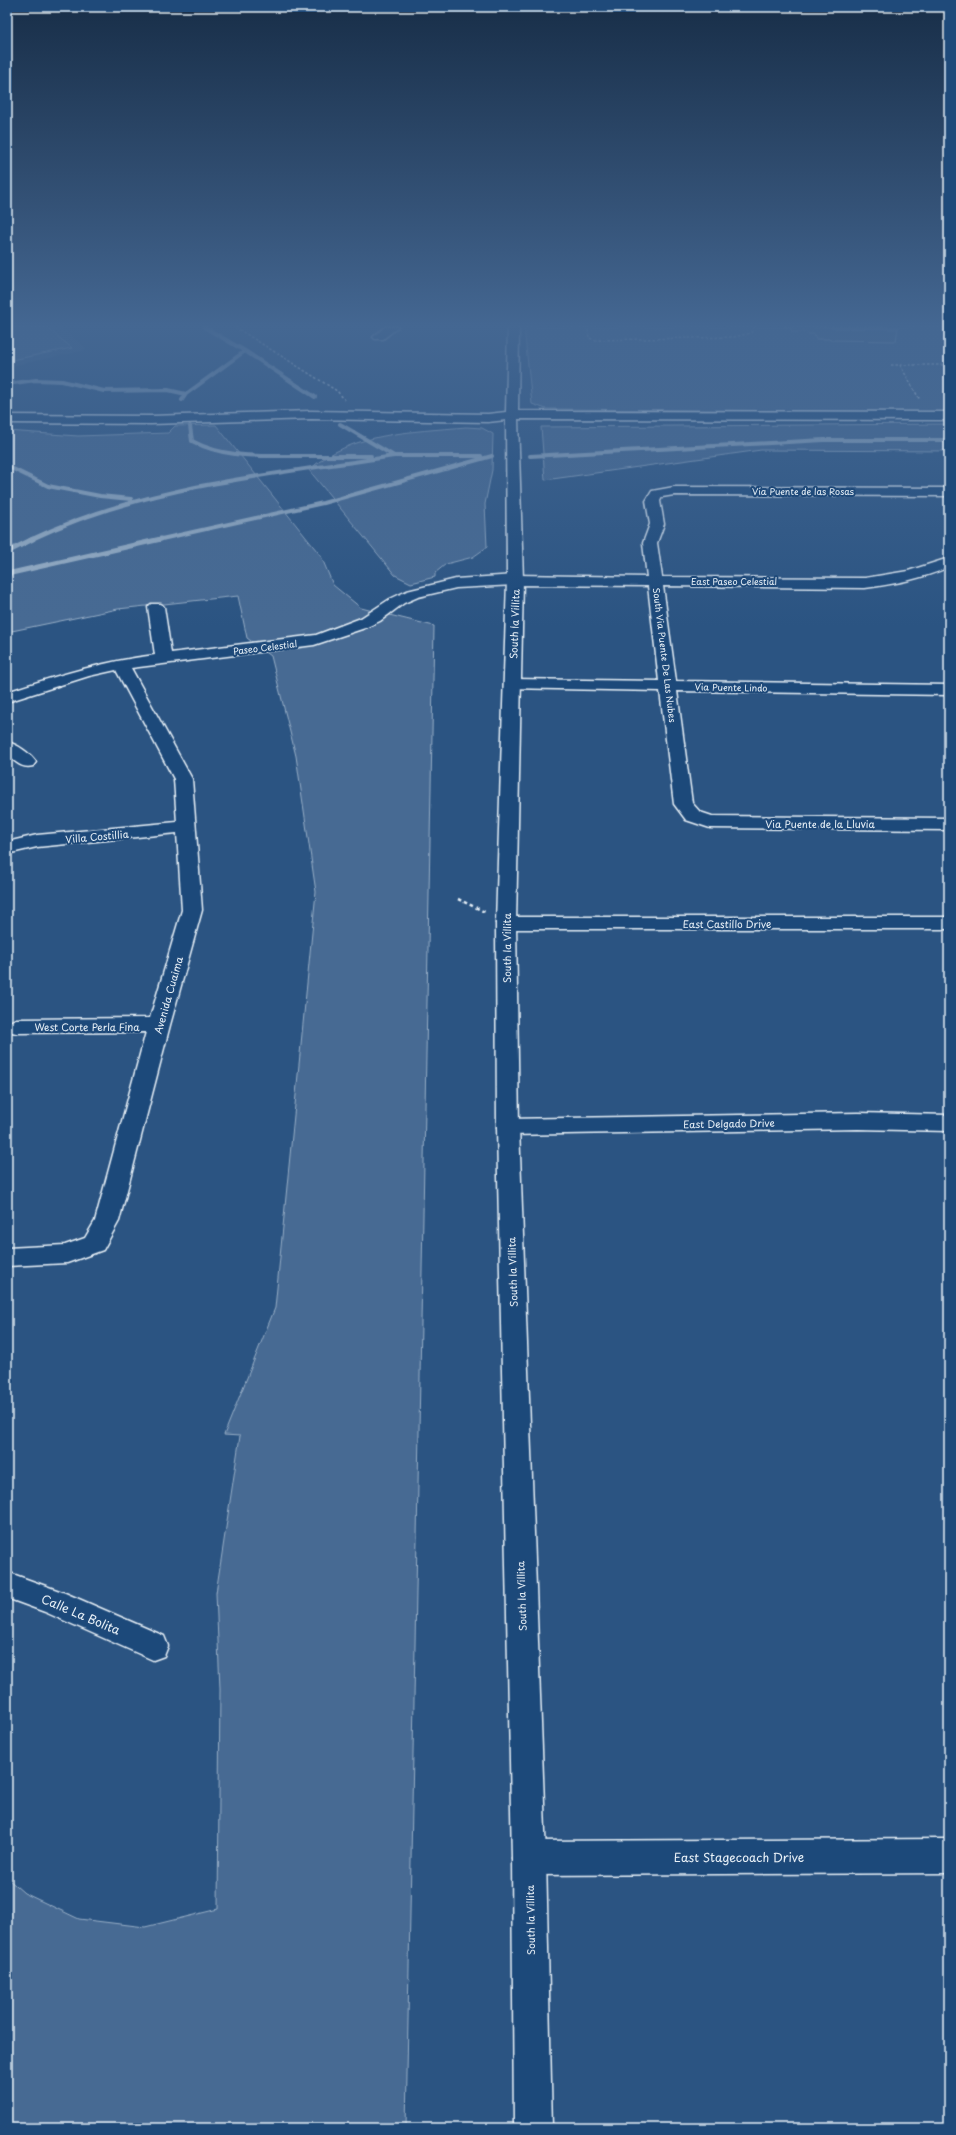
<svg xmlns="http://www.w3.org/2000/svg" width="956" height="2135" viewBox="0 0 956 2135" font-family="'Playpen Sans',sans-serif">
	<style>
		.built { fill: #3a608b }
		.green { fill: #476b93; stroke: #98aec6 }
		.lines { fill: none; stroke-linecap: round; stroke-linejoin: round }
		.stream-far1 { stroke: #a0b6cb; stroke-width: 4 }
		.stream { stroke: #a0b6cb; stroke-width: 5 }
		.minor-casing { stroke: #e8f1f8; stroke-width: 3 }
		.tertiary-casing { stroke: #e8f1f8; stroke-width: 3 }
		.path-far1 { stroke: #e8f1f8; stroke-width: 1.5; stroke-dasharray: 2.5 2; stroke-linecap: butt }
		.path { stroke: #e8f1f8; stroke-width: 2.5; stroke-dasharray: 3.5 3; stroke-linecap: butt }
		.minor { fill: #1f4a7a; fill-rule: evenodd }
		.tertiary { fill: #1f4a7a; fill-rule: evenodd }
		.wall { fill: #506c8a; stroke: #e8f1f8 }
		.building { fill: #5d7da1; stroke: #e8f1f8 }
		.labels { text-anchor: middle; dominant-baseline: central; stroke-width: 4; stroke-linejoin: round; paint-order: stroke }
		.far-street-label { font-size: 9px; fill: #e8f1f8; stroke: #1f4a7a }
		.street-label { font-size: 10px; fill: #e8f1f8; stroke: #1f4a7a }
		.near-street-label { font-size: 12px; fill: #e8f1f8; stroke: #1f4a7a }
	</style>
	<rect width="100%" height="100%" fill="#2b5482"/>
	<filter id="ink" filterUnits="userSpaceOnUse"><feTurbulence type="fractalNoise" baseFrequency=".025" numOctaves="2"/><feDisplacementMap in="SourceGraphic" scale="8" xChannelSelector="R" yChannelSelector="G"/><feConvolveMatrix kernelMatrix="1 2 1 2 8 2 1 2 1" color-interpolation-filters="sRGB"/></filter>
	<g filter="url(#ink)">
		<path class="built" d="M7,327H60L86,348L83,351L7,367Z"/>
		<path class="green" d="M7,327H46L72,348L7,361Z
			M524,327H949V412L546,409L532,404Z
			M949,424V451L761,450L545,480L541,427Z
			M216,425L321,556L333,585L361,608L434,626L406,2128H7V1878L24,1893L79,1919L145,1927L218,1909L220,1689L216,1593L240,1436L224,1435L275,1308L316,892L296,756L271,656L247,638L238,596L118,609L7,632V431L78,436L168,433L175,426Z
			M466,427L482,428L493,434L492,470L485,504L487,547L473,557L446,564L435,573V577L411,583L395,575L309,470C351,432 412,432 466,427Z"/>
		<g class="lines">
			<path class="stream-far1" d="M245,351L315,397
				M7,384L36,380L62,381L104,391L168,390L186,394
				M182,400L186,394L245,351L204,327
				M340,424L394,456
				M190,426L192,441C224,458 258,456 294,456C320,456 345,456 371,456
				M390,456H481
				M530,456L824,440H949
				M7,466L48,486L100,496L131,499
				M30,540C145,485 270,475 394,456
				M157,540L323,503L492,456"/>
			<path class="stream" d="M7,552L33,539
				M7,574L161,539"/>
			<g class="minor-casing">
				<path id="minor" d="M385,327H398L383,339H375L373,337Z
					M674,487L949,488V496L674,495L662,497L660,501L664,524L657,543L662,577L865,578L908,571L949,558V567C922,579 894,584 865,588L663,586L676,681L949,685V695L677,691L692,803L700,812L712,816L949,818V830L710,828L686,820L674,804L660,691L506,688L504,684L506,680L512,679L659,681L648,586L515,585L456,588L418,597L404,603L380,621L365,628L314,645L131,668L192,779L202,910L170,1025L119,1221L103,1250L67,1263L7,1266V1248L65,1245L85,1238L95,1221L146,1032L16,1033L8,1031L7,1023L16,1019L150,1018L182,910L177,833L37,847L7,854V842L37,835L177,822L174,779L116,670L89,676L7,702V692C56,676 104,661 155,655L148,607L151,604H161L164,607L171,653L316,635L361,618L390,599L407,591L456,579L515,575L647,577L643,543L650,524L646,501L652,491Z
					M7,742C17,744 30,753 36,762L33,766C22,769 16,762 7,755Z
					M506,917H949V929H506L499,927L496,923L499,919Z
					M858,1113L949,1115V1131L858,1129L508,1135L500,1133L497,1127L500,1121L508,1119Z
					M7,1572L65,1593L164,1636L168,1646L164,1656L153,1660L45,1612L7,1598Z
					M949,1839V1873L529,1875L517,1870L512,1858L517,1846L529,1841Z"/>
			</g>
			<g class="tertiary-casing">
				<path id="tertiary" d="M508,327H519L518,411L949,412V420L518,419L523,580L516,923L519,1127L546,1858L552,2128H514L512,1858L497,1127L496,923L507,580L506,420L488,422L311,419L151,424L7,423V415L151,416L311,411L488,414L506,412Z"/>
			</g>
			<path class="path-far1" d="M235,327L337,391L345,400
				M585,327L588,329L589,338L596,340L734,337L751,333L754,327
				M891,365H949
				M900,365L920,400"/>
			<path class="path" d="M458,899L485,912"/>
			<use href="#minor" class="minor"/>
			<use href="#tertiary" class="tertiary"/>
		</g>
		<path class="wall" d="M784,327H898L896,341L830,340L829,339H816L814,334H808L807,332H792L790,327Z"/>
		<path class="building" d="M830,327H898V329L831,328Z"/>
	</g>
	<linearGradient id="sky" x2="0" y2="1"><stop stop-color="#182e48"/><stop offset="0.52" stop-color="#446792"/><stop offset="1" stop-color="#446792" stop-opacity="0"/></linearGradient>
	<rect width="956" height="626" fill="url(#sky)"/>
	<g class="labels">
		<g class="far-street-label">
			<text x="803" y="491">Via Puente de las Rosas</text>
			<text x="734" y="581">East Paseo Celestial</text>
			<text transform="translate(265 647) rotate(-7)">Paseo Celestial</text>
			<text transform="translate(665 655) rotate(83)">South Via Puente De Las Nubes</text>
			<text transform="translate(731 687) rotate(1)">Via Puente Lindo</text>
		</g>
		<g class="street-label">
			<text transform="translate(514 624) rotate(-88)">South la Villita</text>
			<text x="820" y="823">Via Puente de la Lluvia</text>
			<text transform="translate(97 836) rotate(-5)">Villa Costillia</text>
			<text x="727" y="923">East Castillo Drive</text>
			<text transform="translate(506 948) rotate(-90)">South la Villita</text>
			<text transform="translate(168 995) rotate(-74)">Avenida Cuaima</text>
			<text x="87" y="1026">West Corte Perla Fina</text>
			<text transform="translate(729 1123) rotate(-1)">East Delgado Drive</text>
			<text transform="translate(512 1272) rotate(-92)">South la Villita</text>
			<text transform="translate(521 1596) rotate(-92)">South la Villita</text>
			<text transform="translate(530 1920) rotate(-91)">South la Villita</text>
		</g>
		<g class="near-street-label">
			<text transform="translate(81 1614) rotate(23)">Calle La Bolita</text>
			<text x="739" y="1857">East Stagecoach Drive</text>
		</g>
	</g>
	<rect width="956" height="2135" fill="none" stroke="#1f4a7a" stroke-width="24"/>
	<rect x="12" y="12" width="932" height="2111" fill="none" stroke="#e8f1f8" stroke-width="1.5" filter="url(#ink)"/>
</svg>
